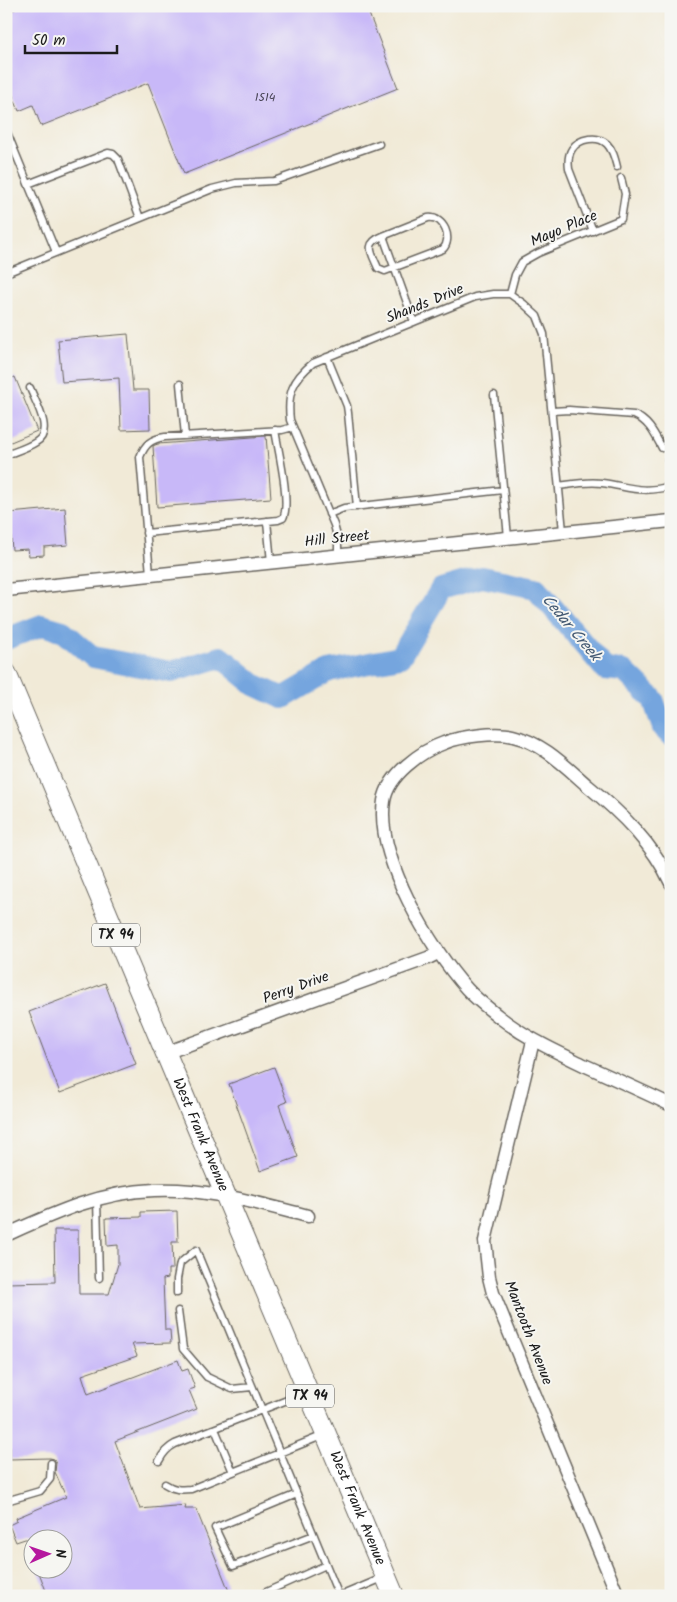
<svg xmlns="http://www.w3.org/2000/svg" width="677" height="1602" viewBox="0 0 677 1602" font-family="Kalam,sans-serif">
	<style>
		.lines { fill: none; stroke-linecap: round; stroke-linejoin: round }
		.river { stroke: #74a5de; stroke-width: 22 }
		.building { fill: #c8b8f8 }
		.service-casing { stroke: #67645d; stroke-width: 9 }
		.minor-casing { stroke: #67645d; stroke-width: 15 }
		.primary-casing { stroke: #67645d; stroke-width: 22 }
		.service { stroke: #fff; stroke-width: 6 }
		.minor { stroke: #fff; stroke-width: 12 }
		.primary { stroke: #fff; stroke-width: 20 }
		.labels { text-anchor: middle; dominant-baseline: central; stroke-width: 4; stroke-linejoin: round; paint-order: stroke }
		.number-label { font-size: 12px; fill: #474353 }
		.shield { fill: #f6f6f2; stroke: #5d5d5c; stroke-width: 1 }
		.shield-label { font-size: 14px; font-weight: bold; fill: #1c1c1c }
		.street-label { font-size: 15px; fill: #1c1c1c; stroke: #f6f6f2 }
		.water-label { font-size: 16px; font-style: italic; fill: #445a73; stroke: #f6f6f2 }
	</style>
	<rect width="100%" height="100%" fill="#f6f6f2"/>
	<filter id="ink" filterUnits="userSpaceOnUse"><feTurbulence type="fractalNoise" baseFrequency=".02" numOctaves="2"/><feDisplacementMap in="SourceGraphic" scale="10" xChannelSelector="R" yChannelSelector="G"/><feConvolveMatrix kernelMatrix="1 2 1 2 8 2 1 2 1" color-interpolation-filters="sRGB"/></filter>
	<filter id="wash" filterUnits="userSpaceOnUse"><feTurbulence type="fractalNoise" baseFrequency=".0096" numOctaves="4" result="noise"/><feDisplacementMap in="SourceGraphic" scale="20" xChannelSelector="R" yChannelSelector="G"/><feGaussianBlur stdDeviation="1.12" result="paint"/><feColorMatrix in="noise" values="0 0 0 0 0 0 0 0 0 0 0 0 0 0 0 0 0 1.4 0 .05"/><feComposite in="paint" operator="in"/></filter>
	<g filter="url(#wash)">
		<rect width="100%" height="100%" fill="#f1ead7"/>
		<g class="lines">
			<path class="river" d="M6,639L42,625L63,631L93,657L171,672L221,657L255,685L283,698L329,671L400,657L441,589L482,577L536,588L605,669L624,671L653,699L663,728L669,734H671"/>
		</g>
		<g id="blocks">
			<path class="building" d="M22,6H366L398,88L184,174L148,83L41,126L33,105L19,111L6,78V13Z
				M128,334L133,390H149L150,429L121,430L119,378L62,382L58,340Z
				M15,377L37,431L6,444V380Z
				M266,436L271,498L157,507L153,446L155,445L158,444Z
				M65,508L68,545L44,547V555L29,556L28,549L12,550L9,513Z
				M105,983L136,1064L60,1093L29,1012Z
				M274,1067L287,1102L279,1105L298,1157L260,1171L229,1084Z
				M177,1211L178,1242H172L173,1269H168V1278L163,1279L165,1330H170L171,1343L132,1344L137,1356L82,1375L88,1394L178,1360L182,1371L188,1369L195,1388L189,1390L197,1409L115,1441L140,1509L186,1505L185,1509H196L231,1596H48L38,1570H62V1540L25,1539L16,1542L9,1525L17,1521L16,1518L66,1497L55,1472L56,1463L54,1459L50,1458L10,1459V1447H6V1283L55,1282L54,1230H78L79,1294H109L118,1264V1245L107,1246L106,1218L141,1217V1212Z"/>
		</g>
	</g>
	<g filter="url(#ink)">
		<use href="#blocks" fill-opacity="0" stroke="#67645d" stroke-width="1"/>
		<g class="lines">
			<g class="service-casing">
				<path id="service" d="M6,130L56,252
					M28,184L108,153L113,154L118,159L140,218
					M593,231L569,169C568,162 568,155 572,149C579,138 598,135 607,144C613,150 615,159 617,167
					M383,236C363,244 372,253 378,268L385,271L443,249C453,239 444,216 428,218L383,236L414,322
					M6,273L212,189L236,183L274,181L379,144
					M510,294L515,275L522,262L538,253L621,219L625,194L621,178
					M327,357L347,406L348,413L357,507
					M180,384L185,436
					M494,395L508,537
					M552,411L569,410L634,415C649,421 655,435 662,448
					M6,455C16,451 27,448 36,442C54,432 36,403 30,388
					M668,460L671,465
					M559,486C573,484 587,481 602,483C630,487 642,494 671,486
					M329,514L344,508L503,490
					M267,521L271,562
					M146,533L278,520L283,518C291,503 278,449 275,430
					M338,555V540L334,525L290,420C287,394 292,380 313,363L475,297L493,294H510L524,304L537,316L544,334L563,531
					M150,574L140,457C145,444 151,439 165,437L282,430L293,427
					M97,1199L99,1278
					M177,1293V1279L180,1263L196,1250L339,1596
					M178,1311L183,1349L207,1377L232,1389L252,1387
					M215,1429L233,1472
					M159,1461C163,1453 167,1448 175,1444L305,1393
					M165,1484C174,1490 180,1490 191,1489L324,1435
					M297,1494L215,1528L233,1566L314,1535
					M6,1501L40,1491L50,1479L51,1463
					M268,1596L266,1592L326,1565
					M340,1596L385,1577"/>
			</g>
			<g class="minor-casing">
				<path id="minor" d="M6,590L671,521
					M671,883C653,844 621,813 588,786C566,767 543,743 513,736C496,732 461,736 444,743C421,751 388,775 384,801C375,857 431,949 467,989C476,999 488,1008 498,1016C526,1038 553,1050 584,1065C613,1078 642,1091 671,1105
					M533,1041L485,1241L489,1277L493,1293L509,1332L618,1596
					M165,1053L428,958L438,953
					M6,1235C55,1213 100,1192 154,1190C205,1187 259,1204 308,1216"/>
			</g>
			<g class="primary-casing">
				<g id="primary">
					<path id="s1" d="M6,673L394,1596"/>
				</g>
			</g>
			<use href="#service" class="service"/>
			<use href="#minor" class="minor"/>
			<use href="#primary" class="primary"/>
		</g>
	</g>
	<g class="labels">
		<g class="number-label">
			<text x="265" y="97">1514</text>
		</g>
		<g class="shield">
			<rect x="92" y="923.5" width="48" height="23" rx="4"/>
			<rect x="286" y="1384.5" width="48" height="23" rx="4"/>
		</g>
		<g class="shield-label">
			<text x="116" y="935">TX 94</text>
			<text x="310" y="1396">TX 94</text>
		</g>
		<g class="street-label">
			<text transform="translate(564 229) rotate(-23)">Mayo Place</text>
			<text transform="translate(425 304) rotate(-22)">Shands Drive</text>
			<text transform="translate(337 539) rotate(-6)">Hill Street</text>
			<text transform="translate(296 988) rotate(-20)">Perry Drive</text>
			<text stroke="none"><textPath href="#s1" startOffset="501">West Frank Avenue</textPath></text>
			<text transform="translate(528 1333) rotate(69)">Mantooth Avenue</text>
			<text stroke="none"><textPath href="#s1" startOffset="906">West Frank Avenue</textPath></text>
		</g>
		<g class="water-label">
			<text transform="translate(571 628) rotate(50)">Cedar Creek</text>
		</g>
	</g>
	<rect width="677" height="1602" fill="none" stroke="#f6f6f2" stroke-width="25"/>
	<g transform="translate(48 1554) rotate(88)"><circle r="24" fill="#f6f6f2" stroke="#9f9f9c"/>
	<path d="M0-4L9 19L0 12L-9 19Z" fill="#b5179e"/>
	<text y="-8" font-size="14" font-weight="bold" text-anchor="middle" fill="#1c1c1c">N</text>
	</g>
	<path d="M25 45v8h92v-8" fill="none" stroke="#1c1c1c" stroke-width="2.5"/>
	<text x="32" y="45" font-size="15" fill="#1c1c1c" stroke="#f6f6f2" stroke-width="4" paint-order="stroke">50 m</text>
</svg>
